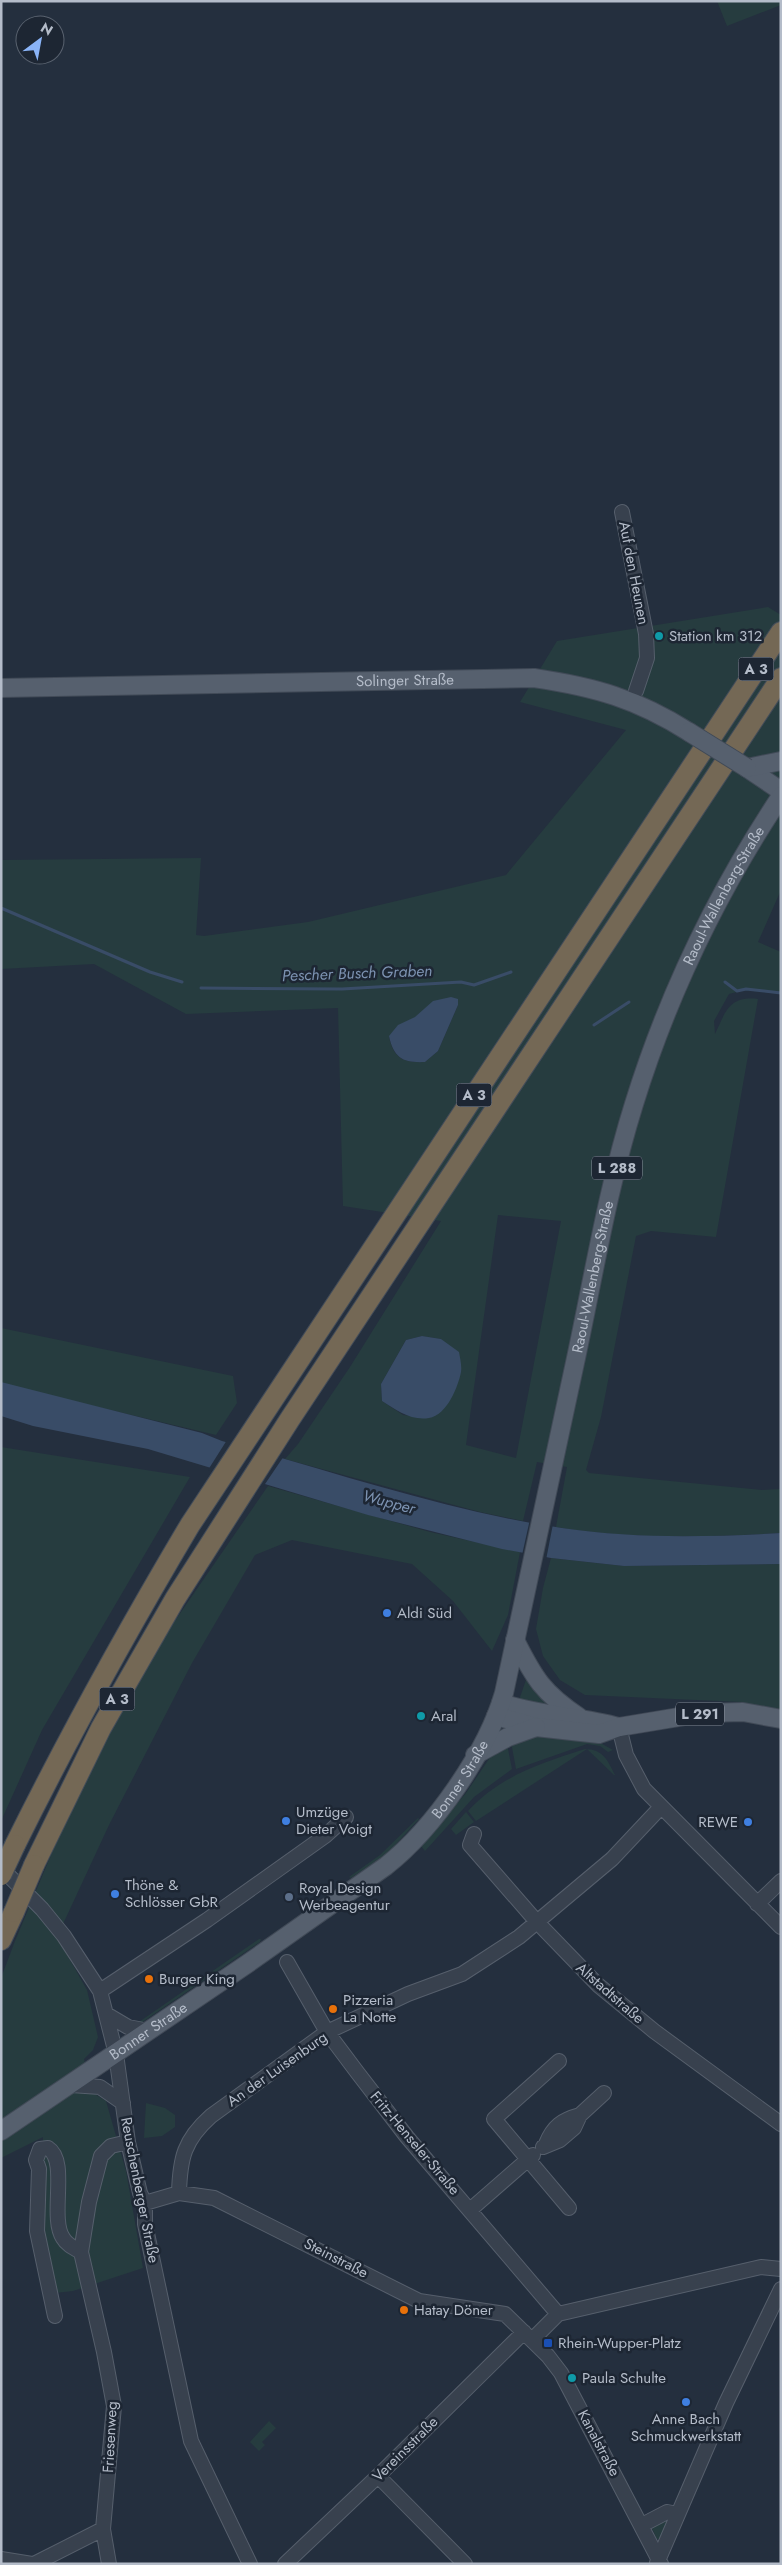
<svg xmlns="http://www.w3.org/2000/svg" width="782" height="2565" viewBox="0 0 782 2565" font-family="Jost,sans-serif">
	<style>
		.green { fill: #263c3f; fill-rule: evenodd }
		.water { fill: #394c67 }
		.pier { fill: #242f3e }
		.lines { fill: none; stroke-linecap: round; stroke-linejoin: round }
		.stream { stroke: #394c67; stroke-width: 3 }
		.minor-casing { stroke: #565f6c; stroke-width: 16 }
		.major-casing { stroke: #414a57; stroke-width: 20 }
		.highway-casing { stroke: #434c59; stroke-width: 22 }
		.minor { stroke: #38414e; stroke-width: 14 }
		.major { stroke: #56606e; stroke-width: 18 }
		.highway { stroke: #746855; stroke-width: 20 }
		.major-bridge-casing { stroke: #414a57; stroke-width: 20; stroke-linecap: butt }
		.highway-bridge-casing { stroke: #434c59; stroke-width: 22; stroke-linecap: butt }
		.major-bridge { stroke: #56606e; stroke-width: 18 }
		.highway-bridge { stroke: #746855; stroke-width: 20 }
		.culture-dot { fill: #0f9aa8; stroke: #1d2633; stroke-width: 2 }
		.shop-dot { fill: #3f7fe0; stroke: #1d2633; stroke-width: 2 }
		.service-dot { fill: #5c6f8a; stroke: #1d2633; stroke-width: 2 }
		.food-dot { fill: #e8710a; stroke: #1d2633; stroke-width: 2 }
		.transit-dot { fill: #1a4fb4; stroke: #1d2633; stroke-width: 2 }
		.labels { text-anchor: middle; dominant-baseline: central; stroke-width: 5; stroke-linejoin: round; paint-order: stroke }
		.shield { fill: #1d2633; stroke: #878f9c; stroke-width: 1 }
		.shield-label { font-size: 14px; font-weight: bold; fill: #b4bcc9 }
		.street-label { font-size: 15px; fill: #b4bcc9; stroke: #1d2633 }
		.poi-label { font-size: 15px; fill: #b4bcc9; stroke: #1d2633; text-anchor: start }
		.water-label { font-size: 16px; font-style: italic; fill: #7c92b1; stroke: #1d2633 }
	</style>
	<rect width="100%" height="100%" fill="#242f3e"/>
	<path class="green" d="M717,1H781V5L727,26Z
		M768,607L781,615V890L758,942L781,952V994L744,990L729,994L714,1021L715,1034C726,1011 729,996 758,999L716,1237L651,1231L636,1236L601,1417L586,1470L589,1473L762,1490L781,1489V1533C707,1537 630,1540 556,1527L567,1467L537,1462L523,1521L480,1512L285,1459L298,1444L350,1367L441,1221L343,1206L338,1008L186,1014L94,964L1,969V860L201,858L196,935L204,936L308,922L506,875L626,730L520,702L557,641ZM458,1005L438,1051L425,1062C404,1063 394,1059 389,1037C406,1015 433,1012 458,1005ZM498,1215L561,1221L516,1458L466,1445ZM422,1336L441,1339L444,1409L429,1418L403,1415L382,1401L381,1384L406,1340Z
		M1,1328L233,1376L237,1403L216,1435L1,1384Z
		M1,1447L190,1477L42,1730L1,1821Z
		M268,1486L430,1532L520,1552L508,1615L492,1651L453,1601L412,1564L292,1540L255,1555L192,1663L109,1825L57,1937L87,1990L98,2037L93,2050L84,2059L93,2093L106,2101L126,2171L143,2268L73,2291L55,2293L41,2233L43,2137L1,2158V1978L15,1941L74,1800L152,1654Z
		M551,1558L624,1566L781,1564V1711L741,1702L585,1695L560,1680L543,1656L536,1629L543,1588Z
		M527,1677L555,1709L518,1703Z
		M538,1736L595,1740L613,1750L608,1752L600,1746L587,1744L516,1769L511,1742Z
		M507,1744L512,1769L474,1797L425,1851L421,1846L466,1793L491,1756Z
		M585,1749C603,1749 608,1761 615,1775H614L587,1749L476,1821L468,1811C500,1776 541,1763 585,1749Z
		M466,1812L474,1822L456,1835L451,1829Z
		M418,1818L419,1819L387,1854L351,1878L349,1877L380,1855Z
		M259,1939H261L260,1942L141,2023L136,2024Z
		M146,2103L165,2108L175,2115V2127L162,2136L144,2138Z
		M269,2421L276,2428L262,2442L265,2445L259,2451L250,2442Z
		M669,2518L661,2539H657L651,2526Z"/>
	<path class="water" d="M451,997L458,999V1005L438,1051L425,1062C404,1063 394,1059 389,1036L398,1025L415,1017L433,1001Z
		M422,1336L441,1339L459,1352C460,1358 462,1366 461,1372C458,1387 447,1415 429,1418C411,1421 396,1410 382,1401L381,1384L406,1340Z
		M1,1382L202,1433L222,1441C334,1472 447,1511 562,1528C635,1539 708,1537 781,1533V1564L624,1566L551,1558L502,1549L368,1515L148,1449L33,1426L1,1416Z"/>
	<path class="pier" d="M227,1440L284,1456L263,1487L208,1470Z
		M530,1519L553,1524L546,1560L522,1555Z"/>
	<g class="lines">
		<path class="stream" d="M1,908L150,972L182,982
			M725,982L737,991L746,989L781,993
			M201,988L342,989L461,982L474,985L511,972
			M594,1025L629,1002"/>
		<g class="minor-casing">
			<path id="minor" d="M622,512L646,634L647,658L636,691
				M619,1727L626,1755L644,1789L781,1927
				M474,1834L470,1845L537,1922L598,1985L654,2031L781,2124
				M1,1868L42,1909L64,1936L100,1991L116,2054L128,2142L140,2193L145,2203V2224L191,2441L250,2564
				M757,1904L781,1881
				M287,1962L327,2032L357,2072L407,2137L558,2314
				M100,1991L207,1920L325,1836L346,1817
				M106,2014L128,2027L149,2031
				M559,2061L494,2119L569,2208
				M71,2085L100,2087L123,2103
				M546,2144C553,2126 562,2120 580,2115
				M543,2147L560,2140L574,2128L580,2115L604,2093
				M179,2193C180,2158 184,2140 211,2116L327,2032L408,1994L462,1974L519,1937L612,1859L660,1808
				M145,2203L179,2193L214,2198L419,2301L505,2314L548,2356L561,2373L661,2564
				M470,2210L533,2155
				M55,2316L37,2231L39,2169L36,2160L40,2149L48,2148C69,2161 49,2217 63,2238C67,2245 74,2248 81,2252
				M532,2340L558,2314L761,2267L781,2269
				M378,2476L465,2564
				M642,2525L667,2512L678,2514
				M1,2559L32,2564
				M657,2563L726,2403L781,2289
				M34,2564L103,2529
				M109,2564L103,2529L114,2406L104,2352L81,2252L89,2202L101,2156L111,2146L128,2142
				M285,2564L378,2476L524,2332"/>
		</g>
		<g class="major-casing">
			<g id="major">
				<path id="s1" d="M1,688L534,678C595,687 637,699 689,732"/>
				<path d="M747,768L781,791"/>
				<path d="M747,768L781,761"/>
				<path d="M515,1640C534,1678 543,1693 579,1717"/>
				<path d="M501,1703C539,1716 580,1716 619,1727"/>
				<path d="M496,1716L536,1727L599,1734L619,1727L703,1713L743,1712L781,1719"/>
				<path d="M475,1755L508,1737L536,1727"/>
				<path id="s2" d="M1,2131L247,1964L386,1866C434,1828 487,1752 504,1693C528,1582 552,1470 576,1358C594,1274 608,1187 634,1104C668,994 718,891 781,796"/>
			</g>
		</g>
		<g class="highway-casing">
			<path id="highway" d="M15,1845C70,1734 127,1631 190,1525L781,632
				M34,1865L101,1728L175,1599L290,1419L781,678
				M1,1940L14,1912"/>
		</g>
		<use href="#minor" class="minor"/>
		<use href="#major" class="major"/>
		<use href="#highway" class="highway"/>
		<g class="major-bridge-casing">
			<path id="major-bridge" d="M689,732L747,768"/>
		</g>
		<g class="highway-bridge-casing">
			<path id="highway-bridge" d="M1,1875L15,1845
				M14,1912L34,1865"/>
		</g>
		<use href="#major-bridge" class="major-bridge"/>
		<use href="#highway-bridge" class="highway-bridge"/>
	</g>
	<g class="culture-dot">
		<circle cx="659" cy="636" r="5"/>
		<circle cx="421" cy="1716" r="5"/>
		<circle cx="572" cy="2378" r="5"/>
	</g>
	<g class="shop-dot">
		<circle cx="387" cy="1613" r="5"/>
		<circle cx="286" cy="1821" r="5"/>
		<circle cx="748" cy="1822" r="5"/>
		<circle cx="115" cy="1894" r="5"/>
		<circle cx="686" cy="2402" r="5"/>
	</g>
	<circle class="service-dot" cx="289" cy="1897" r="5"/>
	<g class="food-dot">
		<circle cx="149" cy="1979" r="5"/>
		<circle cx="333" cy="2009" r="5"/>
		<circle cx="404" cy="2310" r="5"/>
	</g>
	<rect class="transit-dot" x="543" y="2338" width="10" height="10" rx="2.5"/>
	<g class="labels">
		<g class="shield">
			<rect x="738.5" y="657.5" width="35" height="23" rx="4"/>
			<rect x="456.5" y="1083.5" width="35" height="23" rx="4"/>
			<rect x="592" y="1156.5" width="50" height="23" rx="4"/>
			<rect x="99.5" y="1687.5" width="35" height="23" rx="4"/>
			<rect x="676" y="1702.5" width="48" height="23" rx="4"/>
		</g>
		<g class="shield-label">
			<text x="756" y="669">A 3</text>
			<text x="474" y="1095">A 3</text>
			<text x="617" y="1168">L 288</text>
			<text x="117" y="1699">A 3</text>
			<text x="700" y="1714">L 291</text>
		</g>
		<g class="street-label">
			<text transform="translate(634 573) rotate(79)">Auf den Heunen</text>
			<text stroke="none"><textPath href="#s1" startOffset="404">Solinger Straße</textPath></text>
			<text stroke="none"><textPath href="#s2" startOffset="1510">Raoul-Wallenberg-Straße</textPath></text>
			<text stroke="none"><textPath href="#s2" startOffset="1105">Raoul-Wallenberg-Straße</textPath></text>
			<text stroke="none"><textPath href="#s2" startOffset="582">Bonner Straße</textPath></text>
			<text transform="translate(610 1993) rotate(41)">Altstadtstraße</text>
			<text stroke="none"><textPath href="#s2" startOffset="178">Bonner Straße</textPath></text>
			<text transform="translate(277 2069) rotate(-35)">An der Luisenburg</text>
			<text transform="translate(415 2143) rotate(50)">Fritz-Henseler-Straße</text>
			<text transform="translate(140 2190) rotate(79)">Reuschenberger Straße</text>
			<text transform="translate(336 2258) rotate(27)">Steinstraße</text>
			<text transform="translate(110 2437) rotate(-87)">Friesenweg</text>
			<text transform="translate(599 2443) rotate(62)">Kanalstraße</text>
			<text transform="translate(405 2449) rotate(-45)">Vereinsstraße</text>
		</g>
		<g class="poi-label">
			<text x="669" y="636">Station km 312</text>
			<text x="397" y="1613">Aldi Süd</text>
			<text x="431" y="1716">Aral</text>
			<text x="296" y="1812">Umzüge<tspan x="296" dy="17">Dieter Voigt</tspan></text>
			<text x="738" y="1822" text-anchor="end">REWE</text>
			<text x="125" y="1885">Thöne &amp;<tspan x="125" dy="17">Schlösser GbR</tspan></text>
			<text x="299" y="1888">Royal Design<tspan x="299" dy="17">Werbeagentur</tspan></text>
			<text x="159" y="1979">Burger King</text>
			<text x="343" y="2000">Pizzeria<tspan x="343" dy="17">La Notte</tspan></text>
			<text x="414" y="2310">Hatay Döner</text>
			<text x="558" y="2343">Rhein-Wupper-Platz</text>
			<text x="582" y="2378">Paula Schulte</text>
			<text x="686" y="2419" text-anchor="middle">Anne Bach<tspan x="686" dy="17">Schmuckwerkstatt</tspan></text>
		</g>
		<g class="water-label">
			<text transform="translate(357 973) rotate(-2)">Pescher Busch Graben</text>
			<text transform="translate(389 1502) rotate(15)">Wupper</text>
		</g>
	</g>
	<rect width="782" height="2565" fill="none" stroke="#b4bcc9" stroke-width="5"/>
	<g transform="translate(40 40) rotate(32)"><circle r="24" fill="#1d2633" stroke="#59626f"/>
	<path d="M0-4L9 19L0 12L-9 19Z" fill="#8ab4f8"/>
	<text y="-8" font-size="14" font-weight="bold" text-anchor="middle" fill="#b4bcc9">N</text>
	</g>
</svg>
